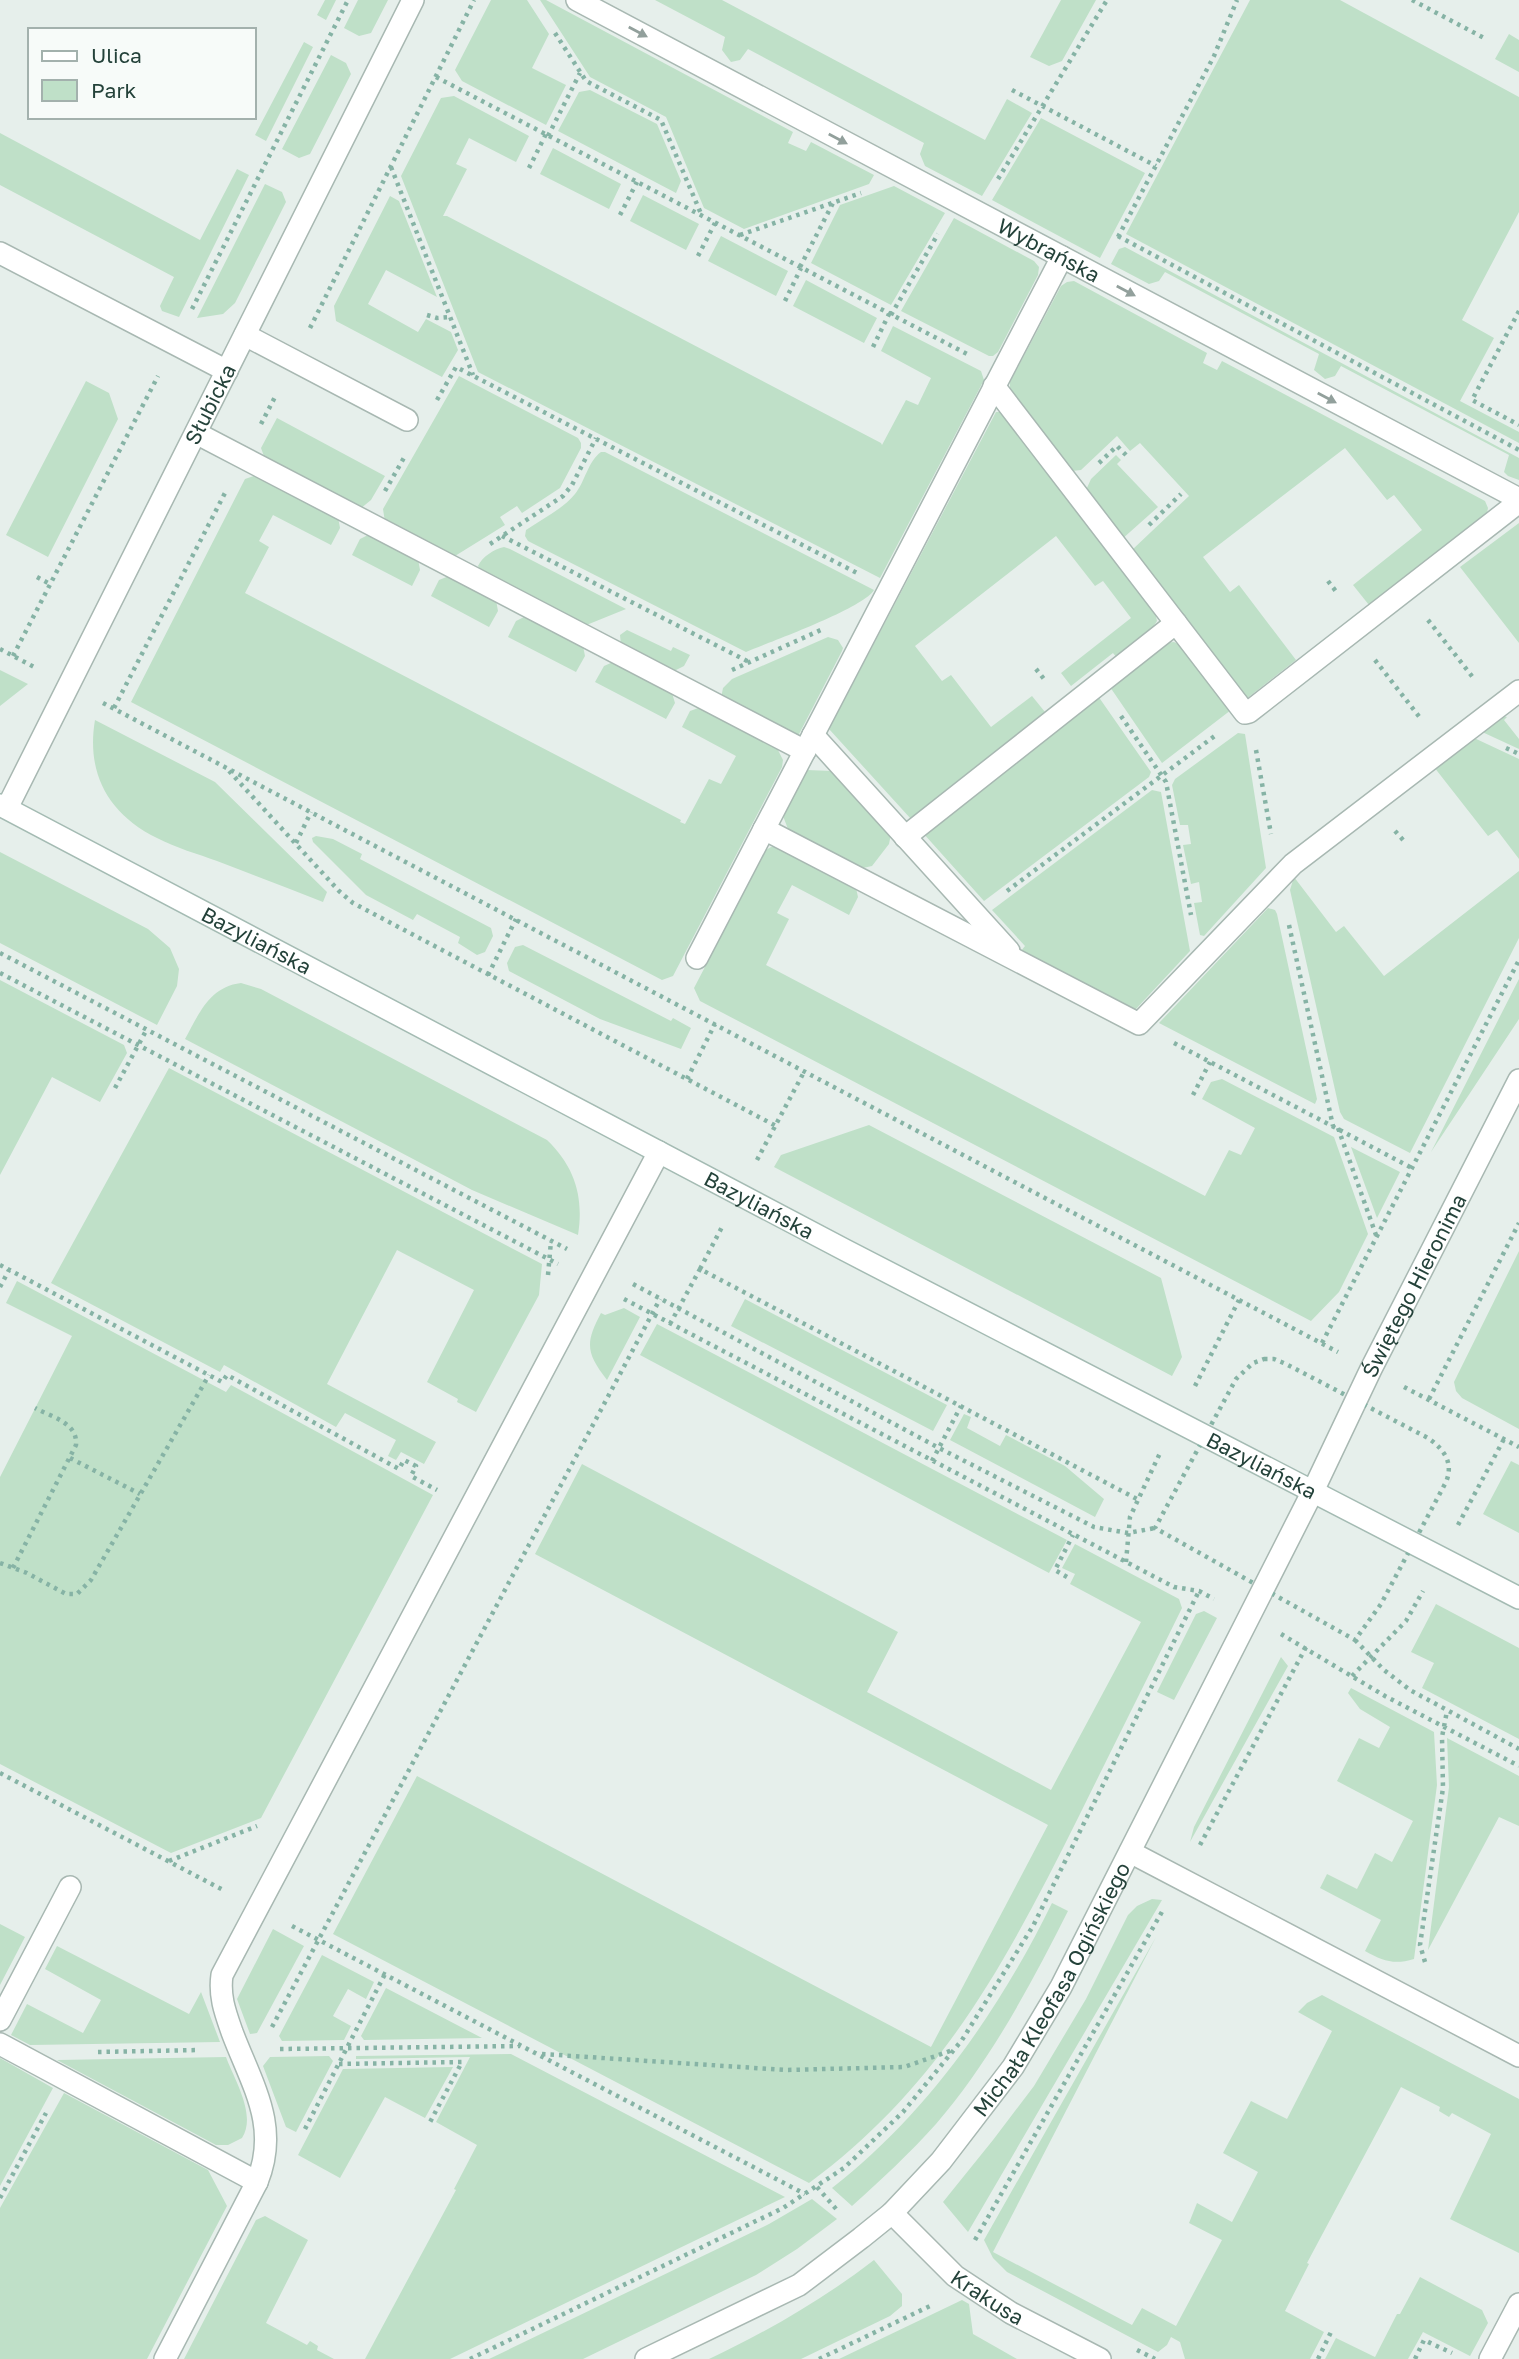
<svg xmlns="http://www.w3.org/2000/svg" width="1519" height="2359" viewBox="0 0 1519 2359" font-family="'Golos Text',sans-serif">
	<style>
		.green { fill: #bfe0c8 }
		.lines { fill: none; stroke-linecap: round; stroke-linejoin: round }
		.street-casing { stroke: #a8b8b2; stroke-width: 24 }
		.secondary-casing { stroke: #a4bbb3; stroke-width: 24 }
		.path { stroke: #86b3a5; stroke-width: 4.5; stroke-dasharray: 3.5 5; stroke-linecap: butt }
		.street { stroke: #fff; stroke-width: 21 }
		.secondary { stroke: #fff; stroke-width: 21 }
		.oneway { fill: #92a09c }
		.labels { text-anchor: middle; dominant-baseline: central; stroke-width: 6; stroke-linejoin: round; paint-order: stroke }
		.street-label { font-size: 21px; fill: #24423a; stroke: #f7fbf9 }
	</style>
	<rect width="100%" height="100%" fill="#e6efeb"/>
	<path class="green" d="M325,0H336L326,20L317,15Z
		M358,0H388L371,33L359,36L344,28Z
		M491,0H527L549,34L532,68L566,85L546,125L462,81L455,70Z
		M540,0H546L793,132L788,143L806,151L811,142L874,175L869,184L744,229L704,208L666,117L590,77Z
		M655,0H722L985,140L1007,99L1032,113L982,196L925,166L920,154L924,143L748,49L740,60L731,62L722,50L725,37Z
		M1061,0H1096L1062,61L1049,66L1030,57Z
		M1250,0H1340L1519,97V212L1462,320L1494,338L1460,401L1519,432V443L1126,234Z
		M1509,34L1519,40V72L1495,59Z
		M304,42L313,47L266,141L255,135Z
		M331,55L346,63L351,74L310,154L299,158L282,149Z
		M590,90L657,124L681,181L676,193L558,131L579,92Z
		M454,96L529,136L516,162L469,138L456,164L467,169L443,216H447L881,443L882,445L906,400L918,405L931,378L881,351L893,326L981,371L984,380L880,578L478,372L401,176L441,98Z
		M1041,118L1145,173L1100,258L992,200Z
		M0,133L200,240L237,169L249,175L179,317L162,311L160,306L174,277L0,185Z
		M553,148L621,184L609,209L540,174Z
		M265,184L282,192L286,202L235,303L223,314L197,318Z
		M894,186L945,213L891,305L811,263L840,205Z
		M643,195L699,224L686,250L630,221Z
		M390,196L399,201L437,297L386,270L368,304L418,332L426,319L451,332L458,350L442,377L336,321L334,306Z
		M954,218L1034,261L1039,267L1038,275L998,352L993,356H989L901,311Z
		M721,236L788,271L776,296L708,261Z
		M1125,247L1519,458V480L1508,476L1504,472L1509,455L1341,366L1335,376L1325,379L1314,370L1319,354L1165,272L1159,281L1149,284L1111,264L1119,249Z
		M806,280L877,318L864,343L793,306Z
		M1074,281L1207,353L1203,363L1217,370L1222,361L1485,501L1488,508L1487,513L1369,605L1353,585L1422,530L1394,495L1387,500L1345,448L1203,557L1230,592L1239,585L1296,660L1246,699L1132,550L1189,496L1140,443L1130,451L1117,436L1081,470L1072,471L1010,389V382L1061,286L1067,282Z
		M459,376L578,438L581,443V448L560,488L522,513L517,506L500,517L505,525L455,556H450L385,522L383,509Z
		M86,381L109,393L118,419L48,557L6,535Z
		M996,412H1000L1155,612L1157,621L1151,630L1117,658L1113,653L1071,686L1061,673L1131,618L1103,581L1095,586L1056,536L915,646L942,681L951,675L991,727L1032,696L1045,712L911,819L829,729Z
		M277,418L385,476L371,500L360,509L265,459L261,448Z
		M601,452H605L874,590C864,608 770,642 746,652L528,541L525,536L526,530C542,519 563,509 575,494C585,482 588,461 601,452Z
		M1116,455L1121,460L1117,464L1158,507L1121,540L1086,490L1091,479Z
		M257,475L338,517L340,528L331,545L273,515L259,541L269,547L245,593L681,820L680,822L685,824L709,779L721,784L736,756L682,727L690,711L701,707L777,748L783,760L782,767L673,976L662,980L131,702L245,479Z
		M1519,523V643L1460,567Z
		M370,534L418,559L420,570L412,586L352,555L360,539Z
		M504,547L510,549L626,609L584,626L482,573L478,566C482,557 494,549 504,547Z
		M449,576L496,600L498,611L489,627L431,596L439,580Z
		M526,616L583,646L585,656L576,672L508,637L516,621Z
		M627,630L671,651L673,647L690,655L684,666L672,672L621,645L620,635Z
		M828,637L838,640L843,648L842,651L797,738L721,698L723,688L732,679Z
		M1174,642L1182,646L1231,710L1162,763L1110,687L1165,643Z
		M613,662L672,693L675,703L666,719L595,682L604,666Z
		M0,670L28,684L0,706Z
		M1098,696L1151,772L1149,777L984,901L923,833Z
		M1501,715L1507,717L1504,720L1519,739V749L1480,731Z
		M95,720L215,782L327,892L323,902C288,888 253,875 217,861C198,854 176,848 157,838C108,814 86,773 95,720Z
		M1238,733L1245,734L1266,868L1204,936L1200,935L1194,903L1202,902L1199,882L1191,884L1183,845L1191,844L1188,825H1180L1172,785L1175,779Z
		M1472,737L1519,759V859L1497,830L1488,836L1434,767Z
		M807,770L832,771L891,834L889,844L872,866L863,868L788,829L783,816Z
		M1152,790L1161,792L1190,951L1135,1010L1021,951L1025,946L992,910Z
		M316,836L333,839L362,854L360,859L491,928L493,936L485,952L477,955L458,943L460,937L417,914L413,920L366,895L313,842L312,838Z
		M771,847H776L856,888L858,897L849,915L792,885L777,913L789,919L766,965L1205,1196L1229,1150L1241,1155L1255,1128L1202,1099L1211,1082L1222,1079L1334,1137L1368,1234L1339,1292L1311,1321L700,1001L694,988L766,850Z
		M0,852L148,929L170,948L179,969L177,986L157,1025L0,943Z
		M1519,871V938L1410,1153L1344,1119L1340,1112L1290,890L1294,877L1336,932L1344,926L1384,976Z
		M1268,908L1275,910L1277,914L1317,1099L1315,1104L1159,1023Z
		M523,945L671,1021L673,1018L691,1028L681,1049L600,1019L509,971L507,963L515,947Z
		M1519,979V1019L1431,1152Z
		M0,980L124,1045L127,1053L100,1102L52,1077L0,1175Z
		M241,983L261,989L547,1140C575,1167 584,1197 578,1235L472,1190L185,1039C199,1014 209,987 241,983Z
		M169,1068L542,1264L539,1295L476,1412L457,1402L458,1399L427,1382L474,1290L397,1250L327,1384L436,1442L424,1464L401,1452L396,1460L388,1456L396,1440L345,1413L336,1427L224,1365L220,1372L51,1283Z
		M869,1125L1161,1278L1182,1357L1172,1376L774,1167L781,1155Z
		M1351,1147L1400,1172L1377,1218Z
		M1519,1251V1429L1462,1398L1456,1391L1454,1382Z
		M17,1281L226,1392L231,1385L433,1495L261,1818L171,1853L0,1764V1477L72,1336L6,1303Z
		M745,1299L947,1405L933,1431L731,1326Z
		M624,1308L640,1317L607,1380C586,1353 585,1343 601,1313L605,1315Z
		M657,1324L1067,1540L1049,1573L640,1355Z
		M964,1414L971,1417L967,1428L1000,1446L1006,1435L1065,1466L1104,1499L1095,1517L950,1440Z
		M1511,1461L1519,1465V1533L1483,1514Z
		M582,1464L898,1632L867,1692L1051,1790L1141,1622L1070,1584L1075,1574L1062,1568L1075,1544L1179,1599L1182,1608C1148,1677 1113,1747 1079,1816C1007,1960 942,2085 809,2183L333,1934L417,1776L931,2047L1048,1825L535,1554Z
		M1436,1604L1519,1648V1739L1422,1688L1434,1663L1411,1652Z
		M1204,1611L1217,1618L1174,1700L1157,1692L1196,1614Z
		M1281,1657L1288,1666L1190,1842L1194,1827Z
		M1351,1688L1434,1732L1437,1785L1414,1959C1394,1965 1383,1961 1365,1951L1381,1920L1320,1888L1327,1874L1357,1889L1375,1853L1392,1862L1413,1821L1337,1781L1359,1738L1379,1748L1390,1727L1360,1709L1348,1693Z
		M1447,1738L1519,1776V1826L1499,1817L1428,1950L1449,1787Z
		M1152,1899L1162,1900L968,2232L943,2202L993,2140L1034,2086L1086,1999L1128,1915L1137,1906Z
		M1052,1903L1068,1911C1030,1986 991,2060 936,2124C910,2153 881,2180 852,2206L832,2188C927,2114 999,2011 1052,1903Z
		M0,1924L25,1937L0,1985Z
		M273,1929L304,1946L257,2033L250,2034L237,1999Z
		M1156,1937L993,2252L1132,2325L1142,2308L1176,2326L1222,2240L1189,2223L1197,2203L1232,2222L1258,2172L1223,2153L1251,2101L1287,2119L1332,2031L1298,2012L1307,2003L1322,1995L1519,2099V2253L1450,2219L1491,2134L1452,2113L1449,2117L1439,2111L1440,2107L1401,2087L1307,2263L1309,2264L1285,2311L1324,2332L1310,2359H1185L1180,2342L1171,2337L1167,2345L1158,2352L1007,2272L993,2258L984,2240Z
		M57,1946L189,2014L201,1992L220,2042L30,2045L11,2035L27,2004L83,2033L101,2000L45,1969Z
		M322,1955L374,1982L366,1999L348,1989L333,2016L351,2026L344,2040L282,2041L279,2036Z
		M386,1988L482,2038L364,2040L361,2036Z
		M511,2054L785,2197L450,2359H365L456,2190L454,2189L477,2145L436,2122L470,2057L356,2059V2056Z
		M329,2056L333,2061L296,2132L286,2127L263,2066L270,2057Z
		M226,2057C234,2079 257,2115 242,2138L228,2145H216L57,2060Z
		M0,2058L53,2088L0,2186Z
		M453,2067L425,2118L385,2097L340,2178L298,2155L343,2069Z
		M64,2093L208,2170L227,2206L147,2359H0V2208Z
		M812,2199L837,2219L797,2249L756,2275L583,2359H489L769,2224Z
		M265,2216L308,2240L266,2323L307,2345L310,2341L318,2346L317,2350L334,2359H184L256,2220Z
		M874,2260L902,2294V2306L890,2316L801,2359H709C768,2331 822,2300 874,2260Z
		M1420,2277L1482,2310L1488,2323L1470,2356L1423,2332L1408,2359H1325L1336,2338L1375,2357L1397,2314H1400Z
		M962,2300L969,2304L973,2334L1017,2359H839Z"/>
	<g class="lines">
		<g class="street-casing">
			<g id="street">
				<path id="s1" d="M577,0L1519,499"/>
				<path d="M0,253L227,371"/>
				<path d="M245,335L407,420"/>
				<path d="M994,386L1245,713L1249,712L1519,502"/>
				<path d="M196,433L805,751"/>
				<path d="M813,735L1009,951"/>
				<path id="s2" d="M7,808L413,0"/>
				<path d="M764,829L1139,1024L1293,864L1519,691"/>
				<path d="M905,837L1176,623"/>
				<path d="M697,958L1062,257"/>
				<path d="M1130,1852L1519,2056"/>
				<path d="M0,2020L70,1887"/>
				<path d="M0,2044L257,2182"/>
				<path id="s3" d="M892,2213L955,2276L1011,2313L1100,2359"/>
				<path d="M165,2359L257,2182C280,2126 252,2085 232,2032C225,2012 219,1996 222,1975L659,1152"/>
				<path id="s4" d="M646,2359L799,2285L861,2238L892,2213L941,2161L1013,2067L1061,1987L1313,1491L1371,1369L1519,1080"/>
				<path d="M1490,2359L1519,2304"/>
			</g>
		</g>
		<g class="secondary-casing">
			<g id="secondary">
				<path id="s5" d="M0,805L845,1250L1519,1598"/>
			</g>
		</g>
		<path class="path" d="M1412,0L1486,39
			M555,33L586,81L661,120L702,216
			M436,77L969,355
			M1012,90L1156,166
			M548,136L580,73
			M391,167L473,375
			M529,168L546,134
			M998,179L1107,0
			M620,215L637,182
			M740,235L861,193
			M1118,236L1519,450
			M1118,237L1214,56L1237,0
			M698,256L715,223
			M800,267L833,203
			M785,301L801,268
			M192,309L348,0
			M1519,311L1472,400L1519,425
			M427,315L437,318L450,317
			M891,315L938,234
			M310,328L474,0
			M873,347L889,314
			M437,400L456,367L857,573
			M261,424L276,395
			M1099,463L1117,446L1126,455
			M385,491L405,456
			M1149,525L1181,494
			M502,536L749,662
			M490,544L563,496L572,485L596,438
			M37,577L50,584
			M1328,581L1338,594
			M1428,620L1475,680
			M0,649L36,668
			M13,656L158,376
			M1375,660L1421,719
			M1036,669L1044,679
			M732,670L823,629
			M103,703L1338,1352
			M114,708L226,491
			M1121,716L1166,782L1191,915
			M1506,748L1519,754
			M1256,750L1271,834
			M229,771L339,891L353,903L776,1126
			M1395,831L1404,841
			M296,843L311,812
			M1007,891L1216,735
			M1289,925L1333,1126
			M0,953L567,1249
			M0,973L558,1264
			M488,975L516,919
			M1174,1043L1412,1168
			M687,1079L715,1024
			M115,1088L147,1029
			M1193,1095L1210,1062
			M1338,1128L1376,1235
			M757,1160L804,1072
			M0,1265L222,1382L227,1375L399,1469L404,1460L416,1466L411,1476L437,1490
			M700,1269L722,1227
			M548,1275L551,1241
			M633,1284L939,1448L1094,1527L1128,1533L1155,1528
			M0,1287L9,1270
			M624,1299L1174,1587L1199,1591L1214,1599
			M670,1324L700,1269L1137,1499
			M1322,1343L1519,960
			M1264,1359H1274L1286,1364L1428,1438C1444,1449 1454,1463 1446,1482L1381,1604L1355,1640L1155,1528L1236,1379L1253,1363Z
			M1195,1386L1239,1300
			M1404,1387L1519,1447
			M1429,1399L1519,1223
			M70,1458L140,1494
			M932,1461L961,1406
			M1458,1525L1504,1439
			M1126,1562L1130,1517L1160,1453
			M0,1563L27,1573L66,1594H77L91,1580L209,1375
			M13,1568L76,1445C78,1423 52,1417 35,1408
			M1067,1577L1055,1570L1073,1535
			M1281,1634L1385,1696L1519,1766
			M1355,1640L1384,1670L1410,1690L1519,1749
			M1352,1676L1406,1621L1423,1591
			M0,1773L225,1891
			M1200,1845L1306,1647
			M169,1861L257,1826
			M292,1926L805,2194
			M1425,1962L1420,1945L1443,1788L1442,1737L1447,1711
			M272,2027L660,1299
			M280,2049L520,2046
			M98,2052L198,2050
			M542,2054L786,2070L904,2067L953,2050
			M339,2064L462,2062L429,2124
			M305,2129L385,1974
			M817,2187L837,2210
			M0,2198L46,2113
			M975,2240L1163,1910
			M1137,2350L1155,2359
			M470,2359L783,2208L844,2168L903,2112L962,2040L1033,1926L1199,1591
			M819,2359L932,2305
			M1318,2359L1331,2332
			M1415,2359L1424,2340L1452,2353"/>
		<use href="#street" class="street"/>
		<use href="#secondary" class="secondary"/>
	</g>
	<defs><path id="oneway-solid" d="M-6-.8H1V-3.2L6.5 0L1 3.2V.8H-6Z" transform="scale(1.75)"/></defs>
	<g class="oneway">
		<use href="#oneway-solid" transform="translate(638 32) rotate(28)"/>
		<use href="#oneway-solid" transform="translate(838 139) rotate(28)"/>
		<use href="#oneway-solid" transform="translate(1126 291) rotate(28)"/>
		<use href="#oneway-solid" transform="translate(1327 398) rotate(28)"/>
	</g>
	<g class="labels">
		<g class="street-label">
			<text stroke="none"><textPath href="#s1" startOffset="534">Wybrańska</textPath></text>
			<text stroke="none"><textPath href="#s2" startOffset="452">Słubicka</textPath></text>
			<text stroke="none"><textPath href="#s5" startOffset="290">Bazyliańska</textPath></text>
			<text stroke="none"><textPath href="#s5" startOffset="858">Bazyliańska</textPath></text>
			<text stroke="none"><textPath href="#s4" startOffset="1356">Świętego Hieronima</textPath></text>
			<text stroke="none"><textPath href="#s5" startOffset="1424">Bazyliańska</textPath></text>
			<text stroke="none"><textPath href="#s4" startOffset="564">Michała Kleofasa Ogińskiego</textPath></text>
			<text stroke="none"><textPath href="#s3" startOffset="128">Krakusa</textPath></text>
		</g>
	</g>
	<rect x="28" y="28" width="228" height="91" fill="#f7fbf9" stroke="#a3b1ad" stroke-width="2"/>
	<rect x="42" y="51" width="35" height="10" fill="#ffffff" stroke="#a3b1ad" stroke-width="2"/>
	<text x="91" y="63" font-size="21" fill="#24423a">Ulica</text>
	<rect x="42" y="80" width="35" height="21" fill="#bfe0c8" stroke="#a3b1ad" stroke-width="2"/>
	<text x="91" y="98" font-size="21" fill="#24423a">Park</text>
</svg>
